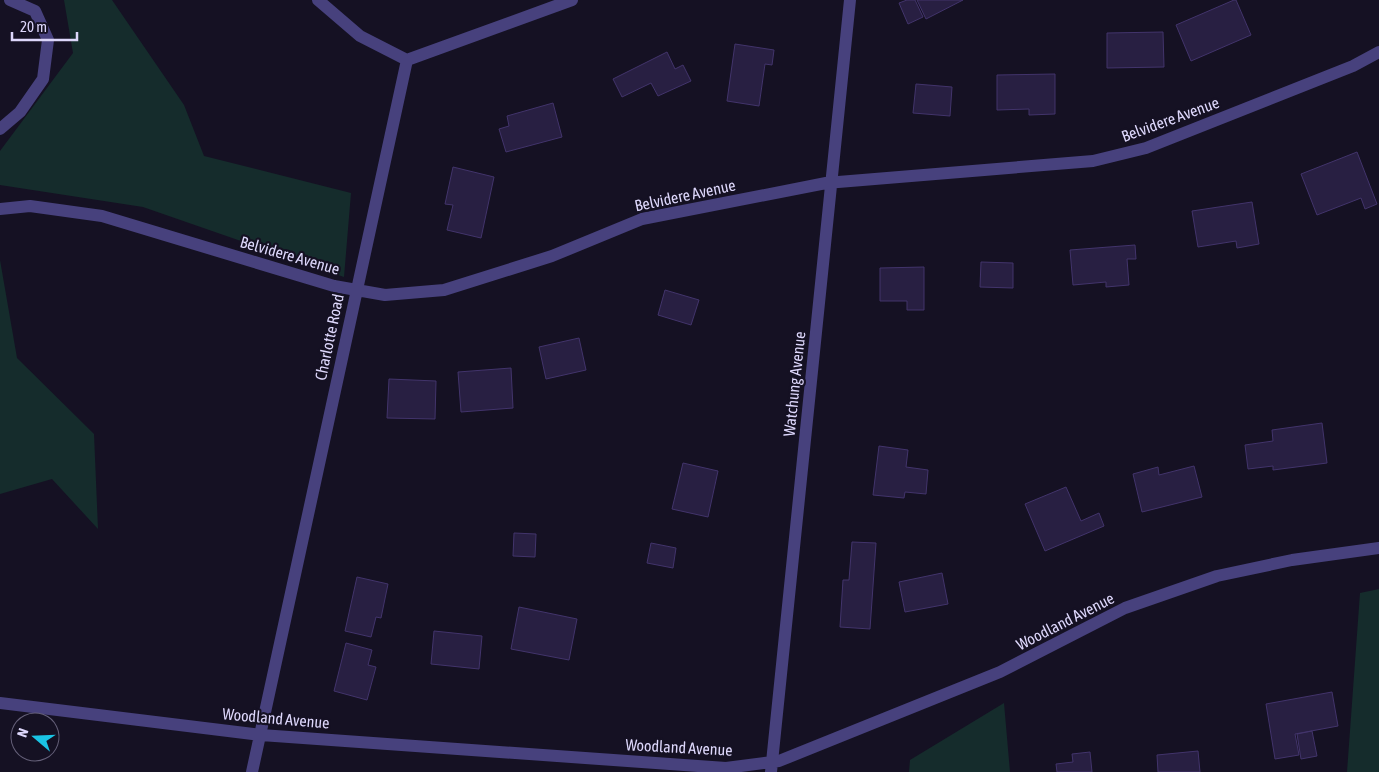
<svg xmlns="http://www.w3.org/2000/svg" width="1379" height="772" viewBox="0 0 1379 772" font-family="'Asap Condensed',sans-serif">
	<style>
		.green { fill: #152c2c }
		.building { fill: #281f42; stroke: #42346b }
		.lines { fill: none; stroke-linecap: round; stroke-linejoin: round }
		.minor { stroke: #47417d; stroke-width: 12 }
		.labels { text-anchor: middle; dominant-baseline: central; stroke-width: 4.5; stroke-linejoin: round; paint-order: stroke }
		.street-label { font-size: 16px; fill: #ddd7fb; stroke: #151123 }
	</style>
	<rect width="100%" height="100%" fill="#151123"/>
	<path class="green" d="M64,0H112L184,105L204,156L351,193L344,277L143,207L0,185V151L73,53Z
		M0,260L17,358L94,434L98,529L52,479L0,494Z
		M1379,589V772H1347L1360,593Z
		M1004,703L1010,772H909L910,760Z"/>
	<path class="building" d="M907,0H915L923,17L908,24L899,3Z
		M917,0H963L926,19Z
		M1234,0H1236L1251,35L1191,61L1176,25Z
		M1163,32L1164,67L1107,68V33Z
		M735,44L774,50L772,65L765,64L759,106L727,101Z
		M667,52L675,69L683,65L691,81L658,96L651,83L622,97L613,79Z
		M1055,74V114L1029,115V109L997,110V75Z
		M916,84L952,87L950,116L913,113Z
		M553,103L562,137L506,152L499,129L509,126L507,116Z
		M1357,152L1377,204L1365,209L1361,198L1317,215L1301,174Z
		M453,167L494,177L481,238L447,230L453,205L445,204Z
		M1252,202L1259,244L1237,248L1236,241L1198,247L1192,211Z
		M1135,245L1136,259H1127L1129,285L1106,287V282L1073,285L1070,250Z
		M981,262L1013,263V288L980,287Z
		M924,267V310H907V301H880V268Z
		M665,290L699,300L691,325L658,315Z
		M579,338L586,370L546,379L539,347Z
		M511,368L513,408L461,412L458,372Z
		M389,379L436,381L435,419L387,418Z
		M1322,423L1327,463L1273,470V466L1248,469L1245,445L1273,441L1272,430Z
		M879,446L908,450L906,467L928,470L926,494L905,492L904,498L873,495Z
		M683,463L718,471L708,517L672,509Z
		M1194,466L1202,497L1142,512L1133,474L1158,467L1159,475Z
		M1066,487L1081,521L1099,513L1104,526L1045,551L1025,504Z
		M514,533L536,534L535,557L513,556Z
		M852,542L876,543L870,629L840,627L843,580H849Z
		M651,543L676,548L673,568L647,563Z
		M942,573L948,604L905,612L899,582Z
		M357,577L388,584L381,618L376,617L371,637L345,631Z
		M519,607L577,619L569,660L511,649Z
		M434,631L482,636L479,669L431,664Z
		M346,643L372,650L368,665L376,667L367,700L334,691Z
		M1332,692L1338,726L1295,734L1299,755L1275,759L1266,704Z
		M1312,731L1317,756L1301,759L1297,734Z
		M1198,751L1200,772H1158L1157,755Z
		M1090,752L1092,772H1057L1056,764L1073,762L1072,754Z"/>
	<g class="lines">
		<path class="minor" d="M318,0L360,36L407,60
			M0,129L20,112L43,79L48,40L35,11L10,0
			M0,209L30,206L102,216L334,286L385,295L444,290L552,256L642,219L826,183L1093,161L1146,148L1353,66L1379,52
			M0,703L261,735L726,768L779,761L1000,672L1125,608L1217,576L1292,560L1379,548
			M252,772L407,60L572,0
			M771,772L850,0"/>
	</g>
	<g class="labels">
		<g class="street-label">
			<text transform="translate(1170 119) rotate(-20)">Belvidere Avenue</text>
			<text transform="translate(685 195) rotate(-12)">Belvidere Avenue</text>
			<text transform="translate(290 255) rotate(16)">Belvidere Avenue</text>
			<text transform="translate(329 337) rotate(-78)">Charlotte Road</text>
			<text transform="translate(794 384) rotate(-84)">Watchung Avenue</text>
			<text transform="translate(1065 621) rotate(-27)">Woodland Avenue</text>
			<text transform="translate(276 718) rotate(5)">Woodland Avenue</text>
			<text transform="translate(679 747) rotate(3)">Woodland Avenue</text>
		</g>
	</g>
	<g transform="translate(35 737) rotate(289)"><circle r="24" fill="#151123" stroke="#656079"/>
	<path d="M0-4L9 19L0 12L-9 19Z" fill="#1ac4e4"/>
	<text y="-8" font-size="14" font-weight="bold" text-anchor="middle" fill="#ddd7fb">N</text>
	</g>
	<path d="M12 32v8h65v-8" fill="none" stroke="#ddd7fb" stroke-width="2.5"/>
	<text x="20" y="32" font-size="15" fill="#ddd7fb" stroke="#151123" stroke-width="4" paint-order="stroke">20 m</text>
</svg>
